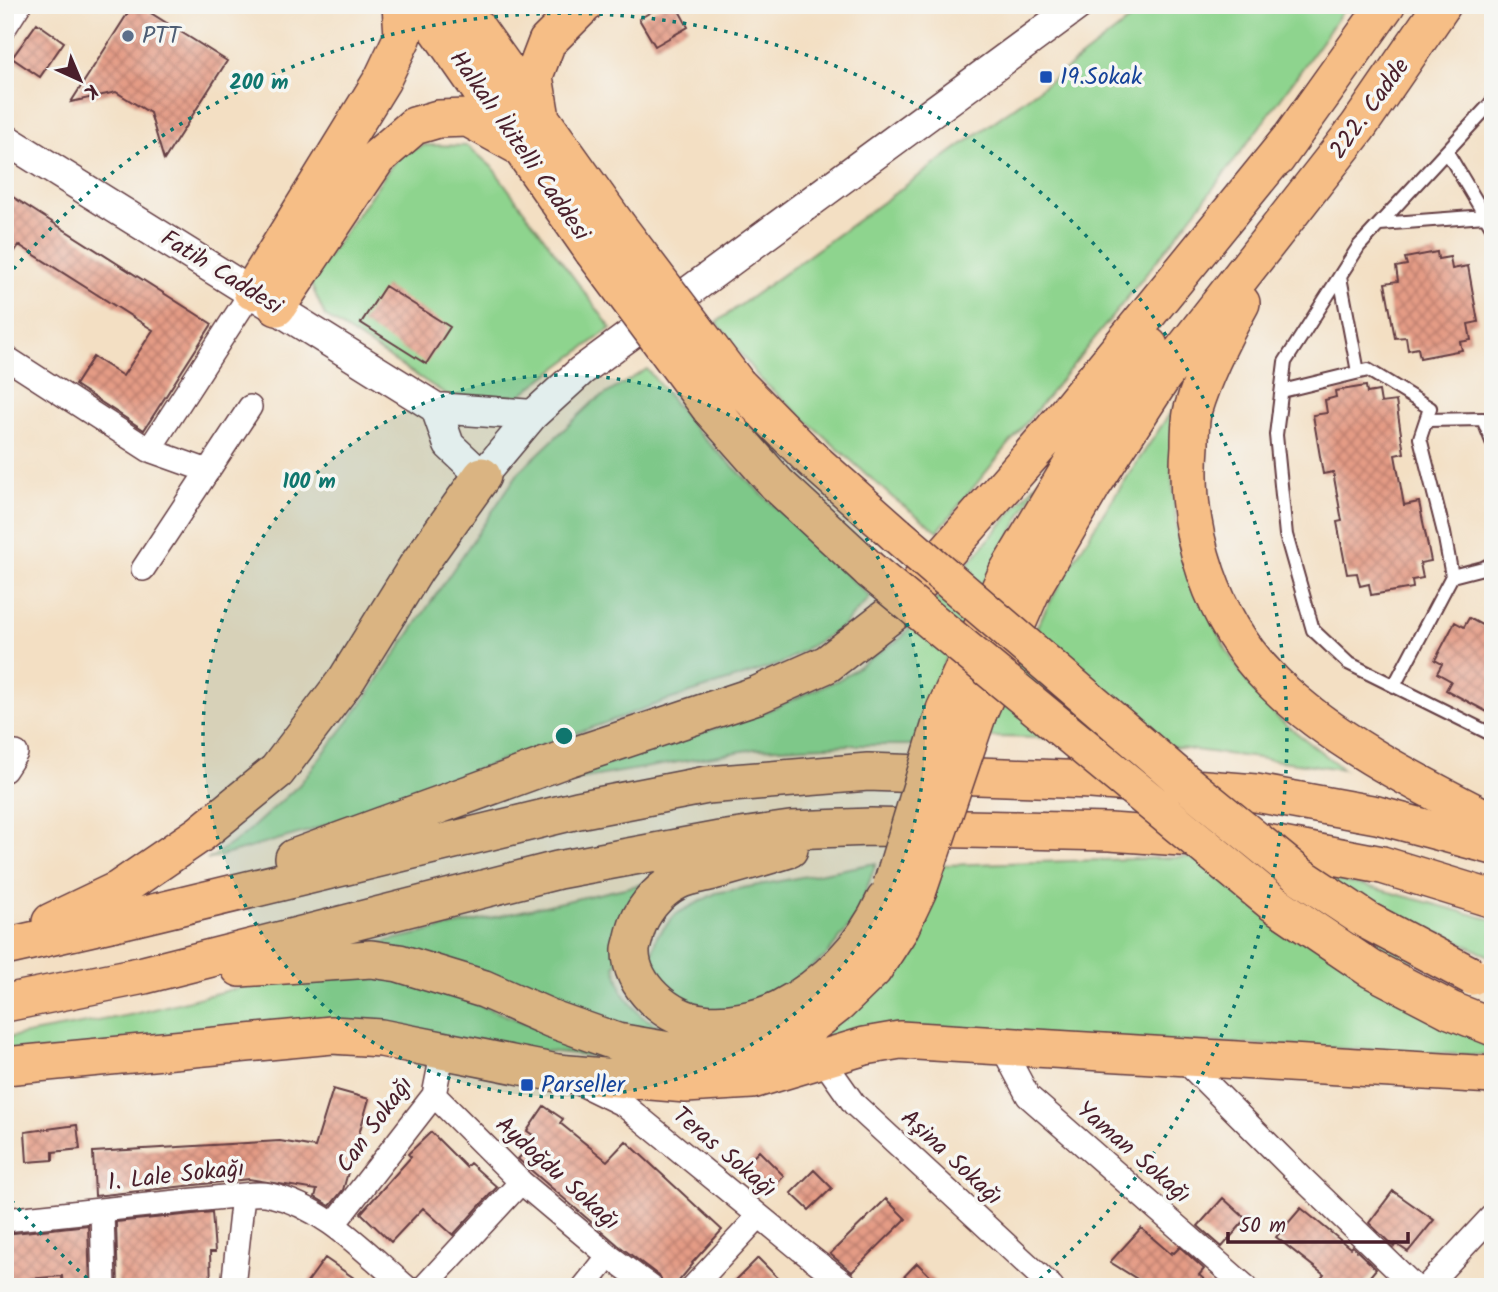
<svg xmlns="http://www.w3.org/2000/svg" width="1498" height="1292" viewBox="0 0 1498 1292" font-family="Kalam,sans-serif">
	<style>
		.grass { fill: #8ed48e; stroke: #6c7a5c; stroke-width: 2 }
		.building { fill: url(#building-cross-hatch) }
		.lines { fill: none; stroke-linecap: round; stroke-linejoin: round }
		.service-casing { stroke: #633c42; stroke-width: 16 }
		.minor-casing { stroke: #633c42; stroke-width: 26 }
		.tertiary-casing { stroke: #633c42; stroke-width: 33 }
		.primary-casing { stroke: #633c42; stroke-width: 40 }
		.service { stroke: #fff; stroke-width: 12 }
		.minor { stroke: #fff; stroke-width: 23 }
		.tertiary { stroke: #fff; stroke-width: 30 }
		.primary { stroke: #f6be86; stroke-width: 37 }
		.primary-bridge-casing { stroke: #633c42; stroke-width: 40; stroke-linecap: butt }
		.primary-bridge { stroke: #f6be86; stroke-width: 37 }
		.ring { fill: none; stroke: #0f766e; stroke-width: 3.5; stroke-dasharray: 3.5 7 }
		.service-dot { fill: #5c6f8a; stroke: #f6f6f2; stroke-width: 2.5 }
		.transit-dot { fill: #1a4fb4; stroke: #f6f6f2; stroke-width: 2.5 }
		.labels { text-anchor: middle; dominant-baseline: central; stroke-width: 7; stroke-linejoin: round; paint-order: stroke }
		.service-label { font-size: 24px; fill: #4e5e75; stroke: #f6f6f2; text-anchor: start }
		.transit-label { font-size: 24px; fill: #164399; stroke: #f6f6f2; text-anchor: start }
		.street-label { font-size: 24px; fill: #4a1f2b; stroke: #f6f6f2 }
		.centre { fill: #0f766e; stroke: #f6f6f2; stroke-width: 3.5 }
		.ring-label { font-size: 21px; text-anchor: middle; font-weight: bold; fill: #0f766e; stroke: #f6f6f2; stroke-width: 7; stroke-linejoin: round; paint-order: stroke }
	</style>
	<defs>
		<pattern id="building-cross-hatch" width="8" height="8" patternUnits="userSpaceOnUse" patternTransform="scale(1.75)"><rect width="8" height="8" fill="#e49b85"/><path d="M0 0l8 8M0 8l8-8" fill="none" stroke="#bb7e6d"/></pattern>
	</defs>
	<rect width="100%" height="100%" fill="#f6f6f2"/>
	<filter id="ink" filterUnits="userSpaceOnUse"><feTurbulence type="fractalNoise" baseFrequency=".0143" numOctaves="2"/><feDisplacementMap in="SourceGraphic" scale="14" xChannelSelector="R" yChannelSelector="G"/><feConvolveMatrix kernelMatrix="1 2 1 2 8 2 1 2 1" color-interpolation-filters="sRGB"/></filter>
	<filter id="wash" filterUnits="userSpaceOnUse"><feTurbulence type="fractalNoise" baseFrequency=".00686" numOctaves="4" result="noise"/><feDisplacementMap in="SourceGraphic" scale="28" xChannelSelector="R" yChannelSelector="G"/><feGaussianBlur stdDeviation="1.57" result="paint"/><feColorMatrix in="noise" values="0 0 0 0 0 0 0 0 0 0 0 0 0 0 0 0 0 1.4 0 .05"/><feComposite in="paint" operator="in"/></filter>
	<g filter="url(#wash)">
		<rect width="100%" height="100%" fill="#f3dfc3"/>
		<path class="grass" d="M1149,5H1347C1221,188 1078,359 938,531L893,498L759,378L717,322L1057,76Z
			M425,145L468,146L492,167L611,328L519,396L450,397L325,316L310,282L399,155Z
			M647,369L699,434L870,597L842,627L780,664L662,702L312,830L207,860L244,835L299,785L364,701L519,472L593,402Z
			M1182,395L1171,467L1177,532L1188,572L1226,649L1247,682L1279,719L1343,769L1108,739L985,737C1007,686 1030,636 1058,588C1095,522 1140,459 1182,395Z
			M1040,479L946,659L913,745H849L754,749L539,786L762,713L840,679L901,638L967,565Z
			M1198,857L1359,884L1493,920V958L1441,933L1383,992L1493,1044V1056L1203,1042L817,1041L944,865Z
			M876,863L856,918L826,956L771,998L728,1013L675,1002L649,965L657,936L676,914L716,893Z
			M652,882L615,966L623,994L641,1016L666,1030L683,1036L614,1025L369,945Z
			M357,975L396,977L434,988L618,1058L535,1050L5,1051V1038L135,1014L253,984Z"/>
		<g id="blocks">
			<path class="building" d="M133,5H138L227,61L164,160L150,113L116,92L71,102Z
				M663,5H676L688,27L655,46L639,19Z
				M37,23L64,42L40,77L12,58Z
				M5,192L212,324L144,430L75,385L93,357L123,376L153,330L19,245L5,266Z
				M1437,252L1438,259L1450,257L1452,269L1468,266L1478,322L1468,324L1471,340L1460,342L1462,350L1420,358L1418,348L1408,350L1406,337L1395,338L1385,283L1398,281L1396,267L1407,265L1405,258Z
				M385,286L450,327L426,364L361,323Z
				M1366,386L1367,393L1379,391L1381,403L1396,401L1404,453L1395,455L1404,505L1419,502L1431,561L1420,563L1423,578L1412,580L1413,588L1371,595L1369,584L1360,586L1357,573L1347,574L1337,522L1342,521L1333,472L1323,474L1313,415L1327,413L1325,400L1336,397L1335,391Z
				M1469,618L1493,631V715L1446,690L1451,681L1437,673L1442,664L1435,660L1455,622L1464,627Z
				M333,1089L369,1099L343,1190L330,1206L315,1197L317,1190L249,1179L95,1196L93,1152L280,1141L315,1147Z
				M544,1106L563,1119L560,1123L607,1161L626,1141L722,1230L692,1263L693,1264L674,1287H665L659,1276L618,1245L518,1159L537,1138L527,1131Z
				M77,1125L80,1149L53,1152V1160L27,1162L25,1132Z
				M431,1132L466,1167L470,1163L497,1187L453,1235L423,1208L391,1242L361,1213L411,1157L408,1154Z
				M759,1151L784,1176L765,1196L739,1172Z
				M814,1170L832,1188L809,1210L791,1193Z
				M1393,1191L1434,1220L1408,1252L1396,1244L1394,1247L1369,1223Z
				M1223,1198L1246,1219L1222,1247L1198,1226Z
				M886,1199L906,1219L852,1272L830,1254Z
				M1301,1208L1350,1248L1352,1246L1376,1269L1361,1287H1314L1324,1275L1276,1237Z
				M212,1212L215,1252H210L211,1287H118L116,1222Z
				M88,1225L90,1287H63L62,1276L5,1281V1234Z
				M1141,1228L1171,1254L1172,1252L1174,1253L1180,1247L1204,1269L1199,1275L1213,1287H1150L1110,1262Z
				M325,1258L367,1287H304Z
				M758,1258L787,1287H729Z
				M917,1263L941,1287H894Z"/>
		</g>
	</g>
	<g filter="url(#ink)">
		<use href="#blocks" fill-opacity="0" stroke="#633c42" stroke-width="2"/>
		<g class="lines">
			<g class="service-casing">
				<path id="service" d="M1493,101L1359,246L1285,362L1276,435L1286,535L1313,630L1348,663L1493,735
					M1447,152L1493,229
					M1380,224L1485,216
					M1340,277L1358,372
					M1282,391L1368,370L1430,408L1420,438L1444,533L1452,576L1394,686
					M1426,420L1483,419L1493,444
					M1452,576L1483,568L1493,563"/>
			</g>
			<g class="minor-casing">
				<path id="minor" d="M5,27L19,5
					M5,357L149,450L208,471
					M149,450L252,291
					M143,569L250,407
					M5,770L16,753
					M1002,1047L1028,1096L1246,1287
					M1180,1056L1303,1179L1415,1287
					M823,1060L854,1104L1052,1287
					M579,1083L624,1105L801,1250L849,1287
					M434,1095L521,1182L609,1256L651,1287
					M102,1210L104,1287
					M5,1220L243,1195C251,1194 262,1193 270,1195C325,1207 365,1252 406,1287
					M334,1224L434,1095L443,1050
					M233,1287L243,1195
					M424,1287L521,1182
					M584,1287L609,1256
					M693,1287L759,1216
					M1426,1287L1493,1215"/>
			</g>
			<g class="tertiary-casing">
				<path id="tertiary" d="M5,139L436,408L533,415
					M436,408L449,445L482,476L533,415L581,371L1078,5"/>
			</g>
			<g class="primary-casing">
				<path id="primary" d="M421,5L593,251
					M460,5L616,224
					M541,118L534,76L547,42L584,5
					M1276,159L1386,5
					M252,291L382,80L403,36L401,5
					M1241,303C1225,332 1203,376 1193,409C1190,420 1190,434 1190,446C1183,531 1212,622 1274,683C1332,741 1421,785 1493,822
					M277,307L377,158L414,126L438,119L468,118L517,145
					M737,384L807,455L897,535
					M710,408L777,484L871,571
					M945,710L1007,573L1094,428L1149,346
					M978,713L1033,587L1093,484L1163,376L1358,127L1442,5
					M789,849C764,857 738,864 713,871C701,874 687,876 677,881C657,891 640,913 635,933C634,938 632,944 631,949C629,985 669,1020 703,1023C727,1026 758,1020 780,1009C826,985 864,947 885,900
					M294,858L565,759L757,695L827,664L894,612L1053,430L1290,139
					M51,922L118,890L200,834L277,771L347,679L416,568L482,476
					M5,947L128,919L578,810L707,785L868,772L1091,780L1256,793L1377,815L1493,846
					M240,968L371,959L399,963L484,989L552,1019L617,1042L687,1054L738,1052L769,1044L806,1029L838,1004L873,970L899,930L918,890
					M5,1003L144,975L558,870L720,840L790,830L871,827L1110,832L1266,843L1382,865L1493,899
					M1450,1010L1493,1027
					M5,1066L332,1035L381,1038L557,1073L686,1084L752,1080L865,1046L900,1040L1493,1075"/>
			</g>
			<use href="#service" class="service"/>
			<use href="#minor" class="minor"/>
			<use href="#tertiary" class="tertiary"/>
			<use href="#primary" class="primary"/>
			<g class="primary-bridge-casing">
				<path id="primary-bridge" d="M616,224L737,384
					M593,251L710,408
					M897,535L1181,779L1300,876L1368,921L1472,976
					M871,571L1272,902L1371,969L1450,1010
					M892,885L945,710
					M918,890L978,713"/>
			</g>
			<use href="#primary-bridge" class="primary-bridge"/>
		</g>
	</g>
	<circle cx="564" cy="736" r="361" fill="#0f766e" fill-opacity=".12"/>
	<g class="ring">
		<circle cx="564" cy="736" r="361"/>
		<path d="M95 1285A722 722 0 0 1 7 1195M7 277A722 722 0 1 1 1033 1285"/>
	</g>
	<circle class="service-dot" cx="128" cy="36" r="7"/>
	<g class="transit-dot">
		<rect x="1039" y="70" width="14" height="14" rx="3.5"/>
		<rect x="520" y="1078" width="14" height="14" rx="3.5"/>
	</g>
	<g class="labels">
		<g class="service-label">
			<text x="142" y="36">PTT</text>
		</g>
		<g class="transit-label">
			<text x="1060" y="77">19.Sokak</text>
			<text x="541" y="1085">Parseller</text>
		</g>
		<g class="street-label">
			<text transform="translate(1370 109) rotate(-54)">222. Cadde</text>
			<text transform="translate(519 146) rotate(55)">Halkalı İkitelli Caddesi</text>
			<text transform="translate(221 273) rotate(32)">Fatih Caddesi</text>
			<text transform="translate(375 1125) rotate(-54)">Can Sokağı</text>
			<text transform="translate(724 1153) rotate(40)">Teras Sokağı</text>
			<text transform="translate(1133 1153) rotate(41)">Yaman Sokağı</text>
			<text transform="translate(951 1158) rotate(43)">Aşina Sokağı</text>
			<text transform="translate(557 1174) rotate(42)">Aydoğdu Sokağı</text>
			<text transform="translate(176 1176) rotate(-6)">1. Lale Sokağı</text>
		</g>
	</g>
	<circle cx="564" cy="736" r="10" class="centre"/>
	<g class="ring-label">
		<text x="259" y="89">200 m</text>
		<text x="309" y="488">100 m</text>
	</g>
	<rect width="1498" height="1292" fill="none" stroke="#f6f6f2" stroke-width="28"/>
	<g transform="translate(80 80) rotate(136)" stroke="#f6f6f2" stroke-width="5" paint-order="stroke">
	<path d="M0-5L12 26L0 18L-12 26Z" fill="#4a1f2b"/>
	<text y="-10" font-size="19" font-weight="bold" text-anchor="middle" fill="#4a1f2b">K</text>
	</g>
	<path d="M1228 1232v10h180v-10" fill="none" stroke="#4a1f2b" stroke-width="3.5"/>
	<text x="1239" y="1232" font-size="21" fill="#4a1f2b" stroke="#f6f6f2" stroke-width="5" paint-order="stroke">50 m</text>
</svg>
